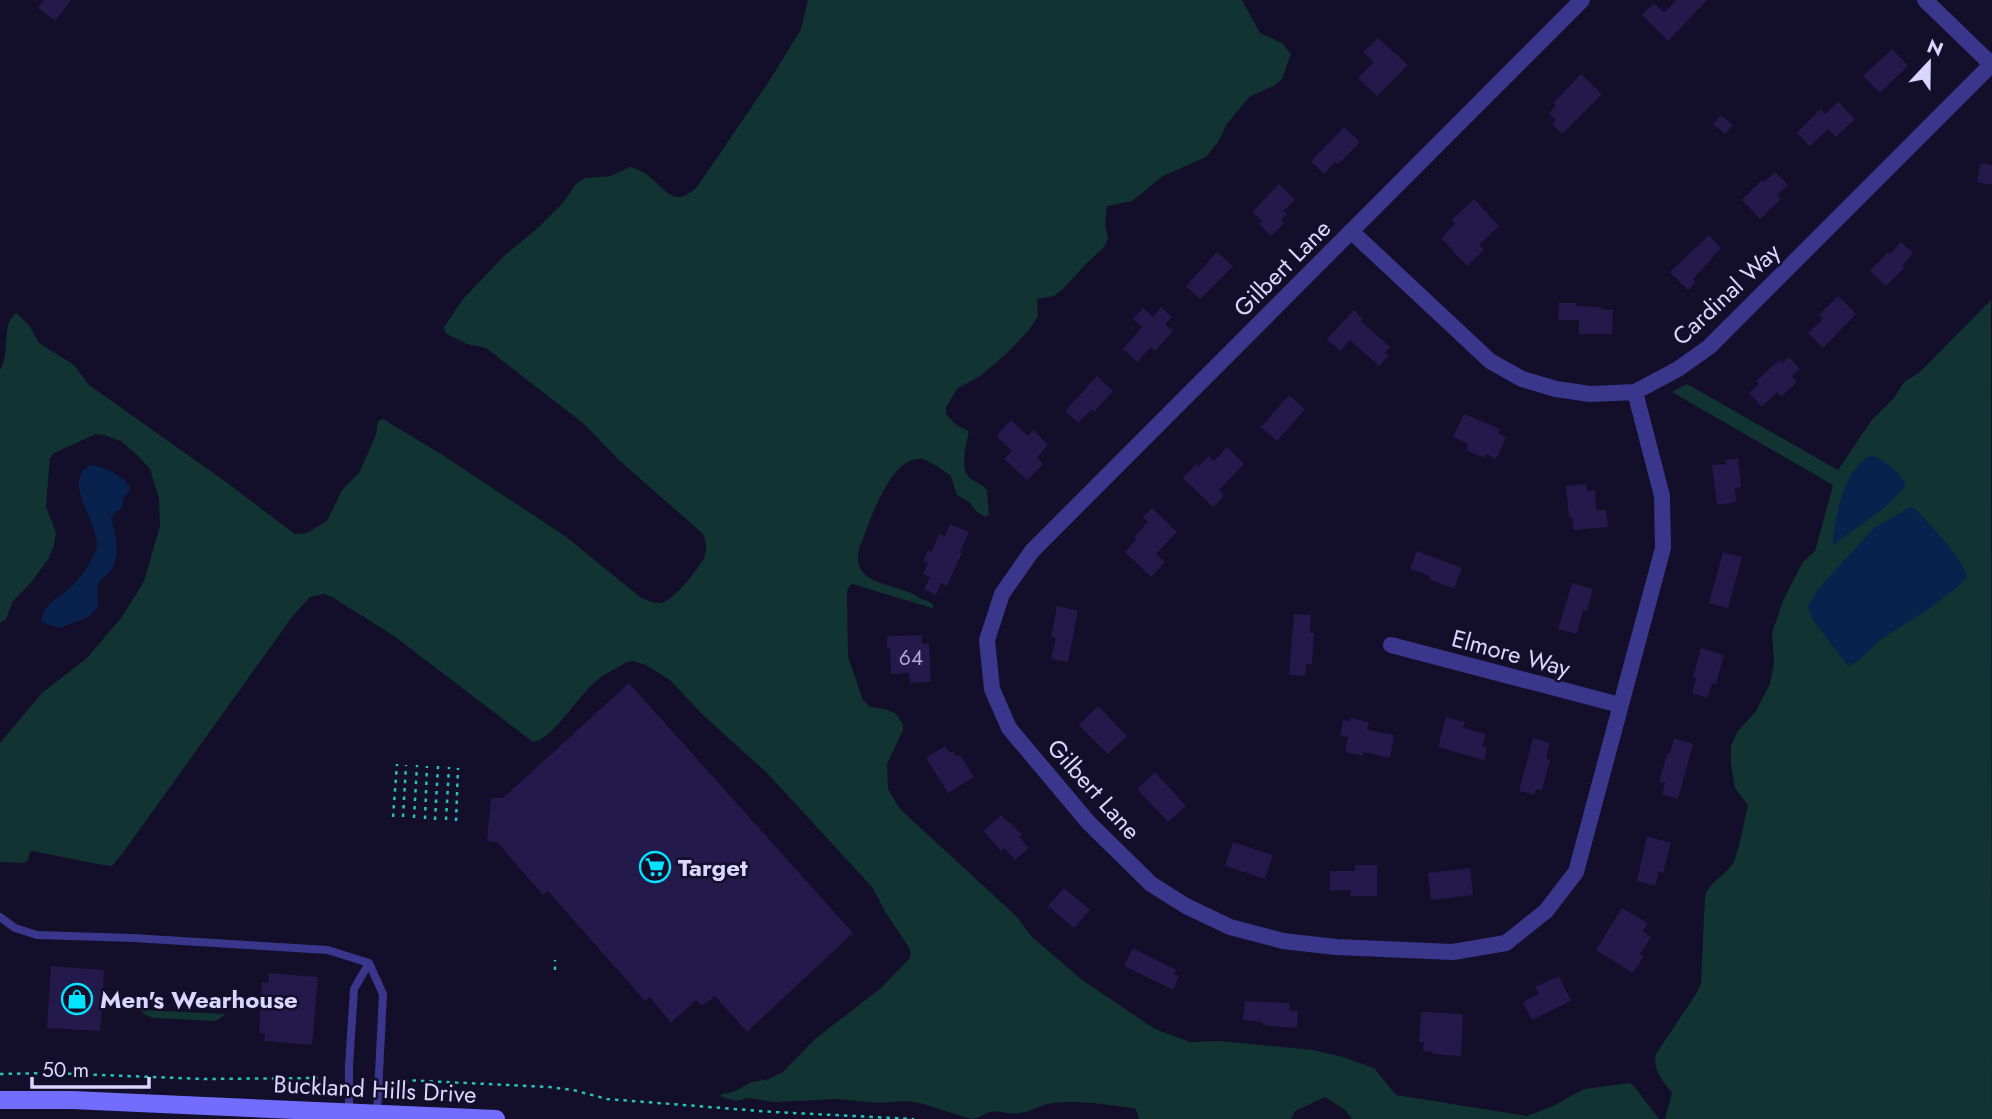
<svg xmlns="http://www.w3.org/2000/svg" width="1992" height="1119" viewBox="0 0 1992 1119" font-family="Jost,sans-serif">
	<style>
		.green { fill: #113332 }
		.water { fill: #09224d }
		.building { fill: #24194b }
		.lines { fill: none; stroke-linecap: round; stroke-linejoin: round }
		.path { stroke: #27c2ba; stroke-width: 2.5; stroke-dasharray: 3.5 5; stroke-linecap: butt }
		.lane { stroke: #3a368b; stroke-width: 8 }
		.street { stroke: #3a368b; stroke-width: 16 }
		.secondary { stroke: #726dff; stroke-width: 18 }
		.labels { text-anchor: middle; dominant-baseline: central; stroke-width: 5; stroke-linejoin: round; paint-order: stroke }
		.number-label { font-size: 21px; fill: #ada7d2 }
		.street-label { font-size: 24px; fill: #dbd6ff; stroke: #130e29 }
		.poi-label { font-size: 24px; font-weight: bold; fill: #dbd6ff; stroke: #130e29; text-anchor: start }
	</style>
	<rect width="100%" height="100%" fill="#130e29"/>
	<path class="green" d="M808,0H1242L1260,33L1282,43L1291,54L1282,79L1275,85L1249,97L1227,124L1218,142L1206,157L1163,176L1132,201L1107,206L1105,224L1108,239L1104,247L1086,264L1063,289L1054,296L1037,299L1038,316L1029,330L1006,354L980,376L957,389L946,407V414L956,425L969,431C967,443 959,466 969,477C974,482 981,483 987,490L989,515L985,517L976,511L969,502L957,495L951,476C944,471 929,460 922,459C890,454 868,527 859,549C851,583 888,583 911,593C915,594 917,597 921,599C928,602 930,600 934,607L932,608L852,584L848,588L847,593L848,657L863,700L870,707L885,709L895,713L903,724V730L887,764L888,789L900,809L1016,916L1031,936L1082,980L1155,1029L1190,1042L1220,1041L1313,1050L1343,1057L1374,1068L1396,1095L1527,1116L1551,1107L1584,1089L1629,1083L1633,1085L1659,1119H1352L1345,1110L1325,1097L1295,1111L1291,1119H1139L1136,1109L1133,1108C1110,1105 1066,1098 1044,1105C1034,1108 1031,1112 1019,1113C1009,1115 1000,1110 991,1112C983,1113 980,1119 971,1119L920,1103L906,1101L880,1103L837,1099L774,1102L748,1098L736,1101L721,1097V1094L733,1092L752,1082L769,1079L783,1072L815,1039L881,988L909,959L911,953L908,946L886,913L872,887L768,774L702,714L670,680L646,665L633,661L627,662C617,668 604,674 595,682C578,696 551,741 533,742L394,636L332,597L324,594L310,597L292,617L122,854L112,866L97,864L32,851L30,852L28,860L24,863L0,862V743L43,692L87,658L98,645L121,618L140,588L145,578L160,526L159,499L150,469L137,455L121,441L104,435L96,434L54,453L50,458L46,506L56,533L54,545L49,558L29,585L13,601L6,619L0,623V370C11,353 0,326 16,313L29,325L39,343L74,365L89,385L226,482L295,534L307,533L327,521L342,490L359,473L376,435L378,421L383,419L441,454L565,536L640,597C646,600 654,604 661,603C673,601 702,566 705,555C707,548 706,540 703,534L619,460L584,424L486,348L467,344L447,334L445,332L444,327L463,299L505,255L539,227L562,204L576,184L585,178L611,176L630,167C637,169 645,172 650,177C668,192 674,208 697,187L768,83L801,29Z
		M1991,300L1992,1119H1665L1672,1093C1663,1081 1652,1070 1656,1054L1696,994L1701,984L1705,896C1710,881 1727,875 1734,861C1740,847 1744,821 1748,805L1735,788L1734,783L1731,764V745L1738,731L1756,711L1770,684L1774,663L1772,633L1783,601L1798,571L1803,562L1815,551L1833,485L1672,392L1687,384L1838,470L1871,421L1894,398L1904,382L1920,372Z
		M141,1010L226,1014L216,1021L152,1018L144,1014Z"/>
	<path class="water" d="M1872,455C1885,460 1901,473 1906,486L1884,508L1833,545C1834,519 1844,467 1872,455Z
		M91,465C107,467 122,476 131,488L124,497C122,511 120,508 111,517C114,532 121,553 113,567C109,575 101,577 98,584C96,591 99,599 98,607L88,617L60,628L41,622C44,603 59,598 72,586C81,577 92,562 96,550C103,524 58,481 91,465Z
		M1910,507H1913C1926,519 1965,561 1967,577L1959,586L1926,611L1881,639L1859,660L1849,666L1847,665L1813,620L1808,607L1818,589L1873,529Z"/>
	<path class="building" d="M44,0H71L55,21L38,8Z
		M1677,0H1707L1668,41L1642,15L1654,3L1664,13Z
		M1378,38L1408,65L1377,96L1358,78L1374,62L1363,52Z
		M1892,49L1908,66L1880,93L1863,76Z
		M1581,74L1602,94L1562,134L1552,124L1556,120L1549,113L1556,106L1553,103Z
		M1838,102L1855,119L1836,137L1828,129L1810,146L1797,133L1821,109L1825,114Z
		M1721,115L1733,125L1725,134L1713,124Z
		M1344,127L1360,142L1338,164L1335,162L1324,174L1311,161Z
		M1981,163L1992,165V185L1977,182Z
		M1775,172L1788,185L1777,195L1781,199L1760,219L1742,200L1762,180L1764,182Z
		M1279,184L1295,200L1283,211L1287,214L1281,220L1284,223L1271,236L1259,224L1262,221L1252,212Z
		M1474,199L1499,226L1479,245L1484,250L1467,266L1441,238L1455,224L1452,220Z
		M1709,235L1721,248L1693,279L1696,282L1688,290L1670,272Z
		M1901,242L1913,253L1902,266L1904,268L1886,286L1870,271L1888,252L1890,254Z
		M1217,252L1233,266L1200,299L1186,286Z
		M1838,296L1856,314L1823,348L1808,333L1823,319L1819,315Z
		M1559,303H1576V306L1601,307V309L1613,310L1612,334H1579V320H1558Z
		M1161,307L1172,317L1165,324L1173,331L1155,351L1151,347L1137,362L1123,349L1142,327L1133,319L1143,308L1153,317Z
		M1354,310L1363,319L1361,321L1390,347L1385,352L1389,355L1379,366L1350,340L1340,351L1327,339Z
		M1789,357L1800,369L1792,376L1797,382L1781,397L1777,392L1762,407L1749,393L1759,384L1756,381L1779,360L1782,363Z
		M1097,376L1113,391L1094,412L1092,409L1078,423L1065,411Z
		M1289,395L1305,409L1277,441L1261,427Z
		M1464,414L1500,429L1498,433L1506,437L1496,459L1486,454L1484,458L1466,450L1468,444L1453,437Z
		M1011,420L1028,436L1033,430L1048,445L1037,458L1043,464L1027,480L1004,459L1012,451L996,436Z
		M1227,447L1244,464L1219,490L1224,496L1213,507L1183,478L1196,464L1199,466L1209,456L1214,461Z
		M1738,458L1741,487L1735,488L1736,502L1717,505L1712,465L1726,464L1725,460Z
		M1586,484L1587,491L1595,490L1596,510H1606L1608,527L1574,530L1572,517L1569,518L1566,486Z
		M1152,508L1177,532L1156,554L1165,562L1151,577L1125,552L1137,539L1134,537L1148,522L1143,517Z
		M950,524L969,532L960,552L962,553L947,586L941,583L936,595L924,589L930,577L923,574L928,563L923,561L928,550L931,552L939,534L945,536Z
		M1417,551L1462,568L1454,589L1429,579L1430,576L1410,569Z
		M1723,552L1742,557L1728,608L1709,603Z
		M1572,583L1593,589L1587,611L1583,610L1577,634L1558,629Z
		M1057,606L1078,611L1068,662L1051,659L1056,638L1051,637Z
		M1294,614L1311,615L1310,633H1314L1312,664H1306L1305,676L1289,675Z
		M922,635V644L929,643L931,682L910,683L909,673L891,674L890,648H887V636Z
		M1701,648L1724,655L1716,684L1712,683L1708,698L1692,693L1696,678L1693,677Z
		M629,683L853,933L747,1032L715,996L702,1006L696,1000L671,1023L650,997L645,1001L548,891L543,895L497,842L487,841L491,798H503Z
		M1098,706L1127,736L1108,754L1079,725Z
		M1446,717L1465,722L1463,728L1486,734L1482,746L1487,747L1484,760L1438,747Z
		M1351,718L1369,722L1367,730L1394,735L1390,758L1363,752V756L1345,752L1348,737L1340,736L1343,720L1350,721Z
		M1533,738L1550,743L1546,759L1550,760L1542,790L1536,789L1534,795L1519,791Z
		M1674,738L1693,744L1678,799L1662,794L1665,783L1659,782L1667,754L1670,753Z
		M945,746L950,753L953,751L957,757L960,755L974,777L948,793L926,758Z
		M1155,772L1186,806L1168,822L1137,789Z
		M1001,815L1022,834L1019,837L1029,848L1015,860L1004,848L1001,851L983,831Z
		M1647,836L1671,843L1663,873L1659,871L1655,886L1637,881Z
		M1233,842L1273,855L1265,879L1225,866Z
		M1355,865H1377V896H1351V890L1330,891V871H1355Z
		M1470,868L1473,895L1431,900L1428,873Z
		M1064,888L1090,910L1074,928L1048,906Z
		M1622,908L1648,923L1643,931L1651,937L1640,954L1644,956L1633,973L1596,950Z
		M1133,948L1176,970L1174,974L1179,976L1173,990L1124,966Z
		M51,966L104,970L103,992H108L107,1009H102L100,1031L47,1028Z
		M269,973L318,977L312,1045L264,1041L265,1033H259L262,982L268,983Z
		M1559,976L1571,1001L1532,1020L1523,1002L1539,994L1535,987Z
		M1245,1001L1290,1003L1289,1010L1298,1011L1297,1028L1262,1025V1022L1243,1020Z
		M1421,1012L1463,1014L1461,1056L1433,1054V1052L1423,1051L1424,1042H1419Z"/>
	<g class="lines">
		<path class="path" d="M393,817L397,764
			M403,817L406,765
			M414,818L417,765
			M425,819L427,766
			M435,820L438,766
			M446,820L449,767
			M456,821L458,768
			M555,970V960
			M0,1074L51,1073L203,1079L318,1078
			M404,1080L549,1087L573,1090L607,1099L773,1112L914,1119"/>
		<path class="lane" d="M0,917L15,928L37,935L133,938L328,950L369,963L383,994L377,1113
			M349,1113V1066L354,989L369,963"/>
		<path class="street" d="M1582,0L1032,551L1002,594L987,640L992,689L1009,728L1088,822L1151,884L1186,906L1230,927L1283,941L1336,947L1453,952L1506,943L1546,911L1576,872L1663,548L1662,496L1635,392
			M1925,0L1992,65
			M1351,231L1490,361L1522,379L1556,389L1590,394L1635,392L1678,369L1709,347L1992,64
			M1391,645L1620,705"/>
		<path class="secondary" d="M0,1100H72L496,1119"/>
	</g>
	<defs>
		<g id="supermarket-ring" transform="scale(1.575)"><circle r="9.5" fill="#130e29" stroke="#02e4ff" stroke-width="1.5"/><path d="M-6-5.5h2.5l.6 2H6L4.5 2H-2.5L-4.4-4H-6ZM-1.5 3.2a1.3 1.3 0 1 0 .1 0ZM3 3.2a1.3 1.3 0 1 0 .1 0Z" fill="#02e4ff"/></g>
		<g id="shop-ring" transform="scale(1.575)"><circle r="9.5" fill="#130e29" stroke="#02e4ff" stroke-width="1.5"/><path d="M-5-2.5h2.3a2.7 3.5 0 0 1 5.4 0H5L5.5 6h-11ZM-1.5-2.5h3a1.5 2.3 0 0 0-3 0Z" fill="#02e4ff"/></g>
	</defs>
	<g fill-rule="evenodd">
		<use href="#supermarket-ring" x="655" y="867"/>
		<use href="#shop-ring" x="77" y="999"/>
	</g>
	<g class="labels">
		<g class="number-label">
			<text x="911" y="658">64</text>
		</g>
		<g class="street-label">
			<text transform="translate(1282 268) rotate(-45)">Gilbert Lane</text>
			<text transform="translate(1726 294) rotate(-43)">Cardinal Way</text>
			<text transform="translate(1511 653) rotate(15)">Elmore Way</text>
			<text transform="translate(1094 789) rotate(48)">Gilbert Lane</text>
			<text transform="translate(375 1089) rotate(3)">Buckland Hills Drive</text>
		</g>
		<g class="poi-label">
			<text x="678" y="867">Target</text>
			<text x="100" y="999">Men's Wearhouse</text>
		</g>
	</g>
	<g transform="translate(1929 63) rotate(22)" stroke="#130e29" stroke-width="5" paint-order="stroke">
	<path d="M0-5L12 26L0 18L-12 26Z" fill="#dbd6ff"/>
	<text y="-10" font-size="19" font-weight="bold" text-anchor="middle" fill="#dbd6ff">N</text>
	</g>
	<path d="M32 1077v10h117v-10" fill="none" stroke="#dbd6ff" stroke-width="3.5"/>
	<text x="42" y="1077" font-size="21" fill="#dbd6ff" stroke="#130e29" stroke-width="5" paint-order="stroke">50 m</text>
</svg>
